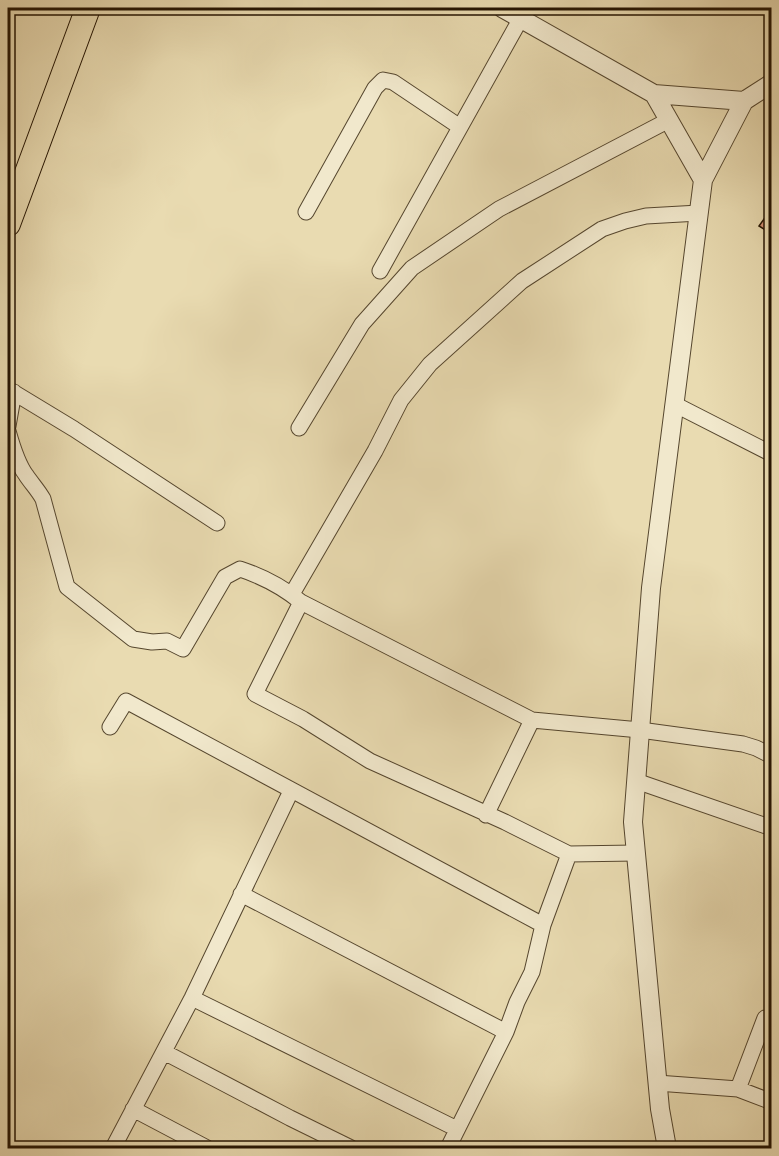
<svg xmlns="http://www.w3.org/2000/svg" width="779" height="1156" viewBox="0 0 779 1156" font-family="'IM FELL Great Primer',serif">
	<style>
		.building { fill: #d49176; stroke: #241402; stroke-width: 1.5 }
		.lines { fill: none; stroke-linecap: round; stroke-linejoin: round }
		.minor-casing { stroke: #55462e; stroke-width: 17 }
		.tertiary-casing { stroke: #55462e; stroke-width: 20 }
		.primary-casing { stroke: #241402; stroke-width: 26 }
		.minor { stroke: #f1e8cc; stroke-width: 15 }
		.tertiary { stroke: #f1e8cc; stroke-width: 18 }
		.primary { stroke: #e9dbb1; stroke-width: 24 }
	</style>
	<rect width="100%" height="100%" fill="#e9dbb1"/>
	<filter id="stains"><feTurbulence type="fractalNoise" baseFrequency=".00333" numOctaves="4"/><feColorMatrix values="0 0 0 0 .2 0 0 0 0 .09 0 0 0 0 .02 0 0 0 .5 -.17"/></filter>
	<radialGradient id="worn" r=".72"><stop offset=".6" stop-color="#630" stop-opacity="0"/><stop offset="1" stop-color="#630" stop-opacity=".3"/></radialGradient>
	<path class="building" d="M772,208V234L759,226Z"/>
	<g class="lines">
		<g class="minor-casing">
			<path id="minor" d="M306,212L375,88L383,80L393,82L460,127
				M380,271L521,18
				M8,389L74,429L217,523
				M674,404L772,454
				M8,426L14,392
				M299,428L362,324L412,268L499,209L669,120
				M8,431C12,445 17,463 26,475C32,484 38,490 43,499L67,587L133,639L152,642L167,641L183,649L225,577L240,569C261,576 284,588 301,602L532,720L640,730L743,744L756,748L772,756
				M292,594L375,451L401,400L430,364L522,281L602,229L625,221L646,216L699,213
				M301,602L255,694L303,719L370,761L505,822L569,854L636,853
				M110,727L126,701L543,925L569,854
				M636,781L772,828
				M486,815L532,720
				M241,894L506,1032L448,1148
				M192,998L457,1129
				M506,1032L517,1002L532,972L543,925
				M164,1052L290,1118L351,1148
				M657,1083L738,1089L765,1018L772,1020
				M738,1089L772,1102
				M133,1109L207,1148
				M113,1148L192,998L291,791"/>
		</g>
		<g class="tertiary-casing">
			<path id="tertiary" d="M502,8L654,94L703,180L651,588L633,822L660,1109L667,1148
				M654,94L744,101
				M703,180L744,101L772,83"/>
		</g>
		<g class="primary-casing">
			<path id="primary" d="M8,224L88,8"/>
		</g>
		<use href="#minor" class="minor"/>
		<use href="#tertiary" class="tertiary"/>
		<use href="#primary" class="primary"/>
	</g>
	<rect width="779" height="1156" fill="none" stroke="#e9dbb1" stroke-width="30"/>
	<rect x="9" y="9" width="761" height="1138" fill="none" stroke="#241402" stroke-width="3"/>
	<rect x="15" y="15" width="749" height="1126" fill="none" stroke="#241402" stroke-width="1.5"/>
	<rect width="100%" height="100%" filter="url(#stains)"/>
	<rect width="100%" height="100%" fill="url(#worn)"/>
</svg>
